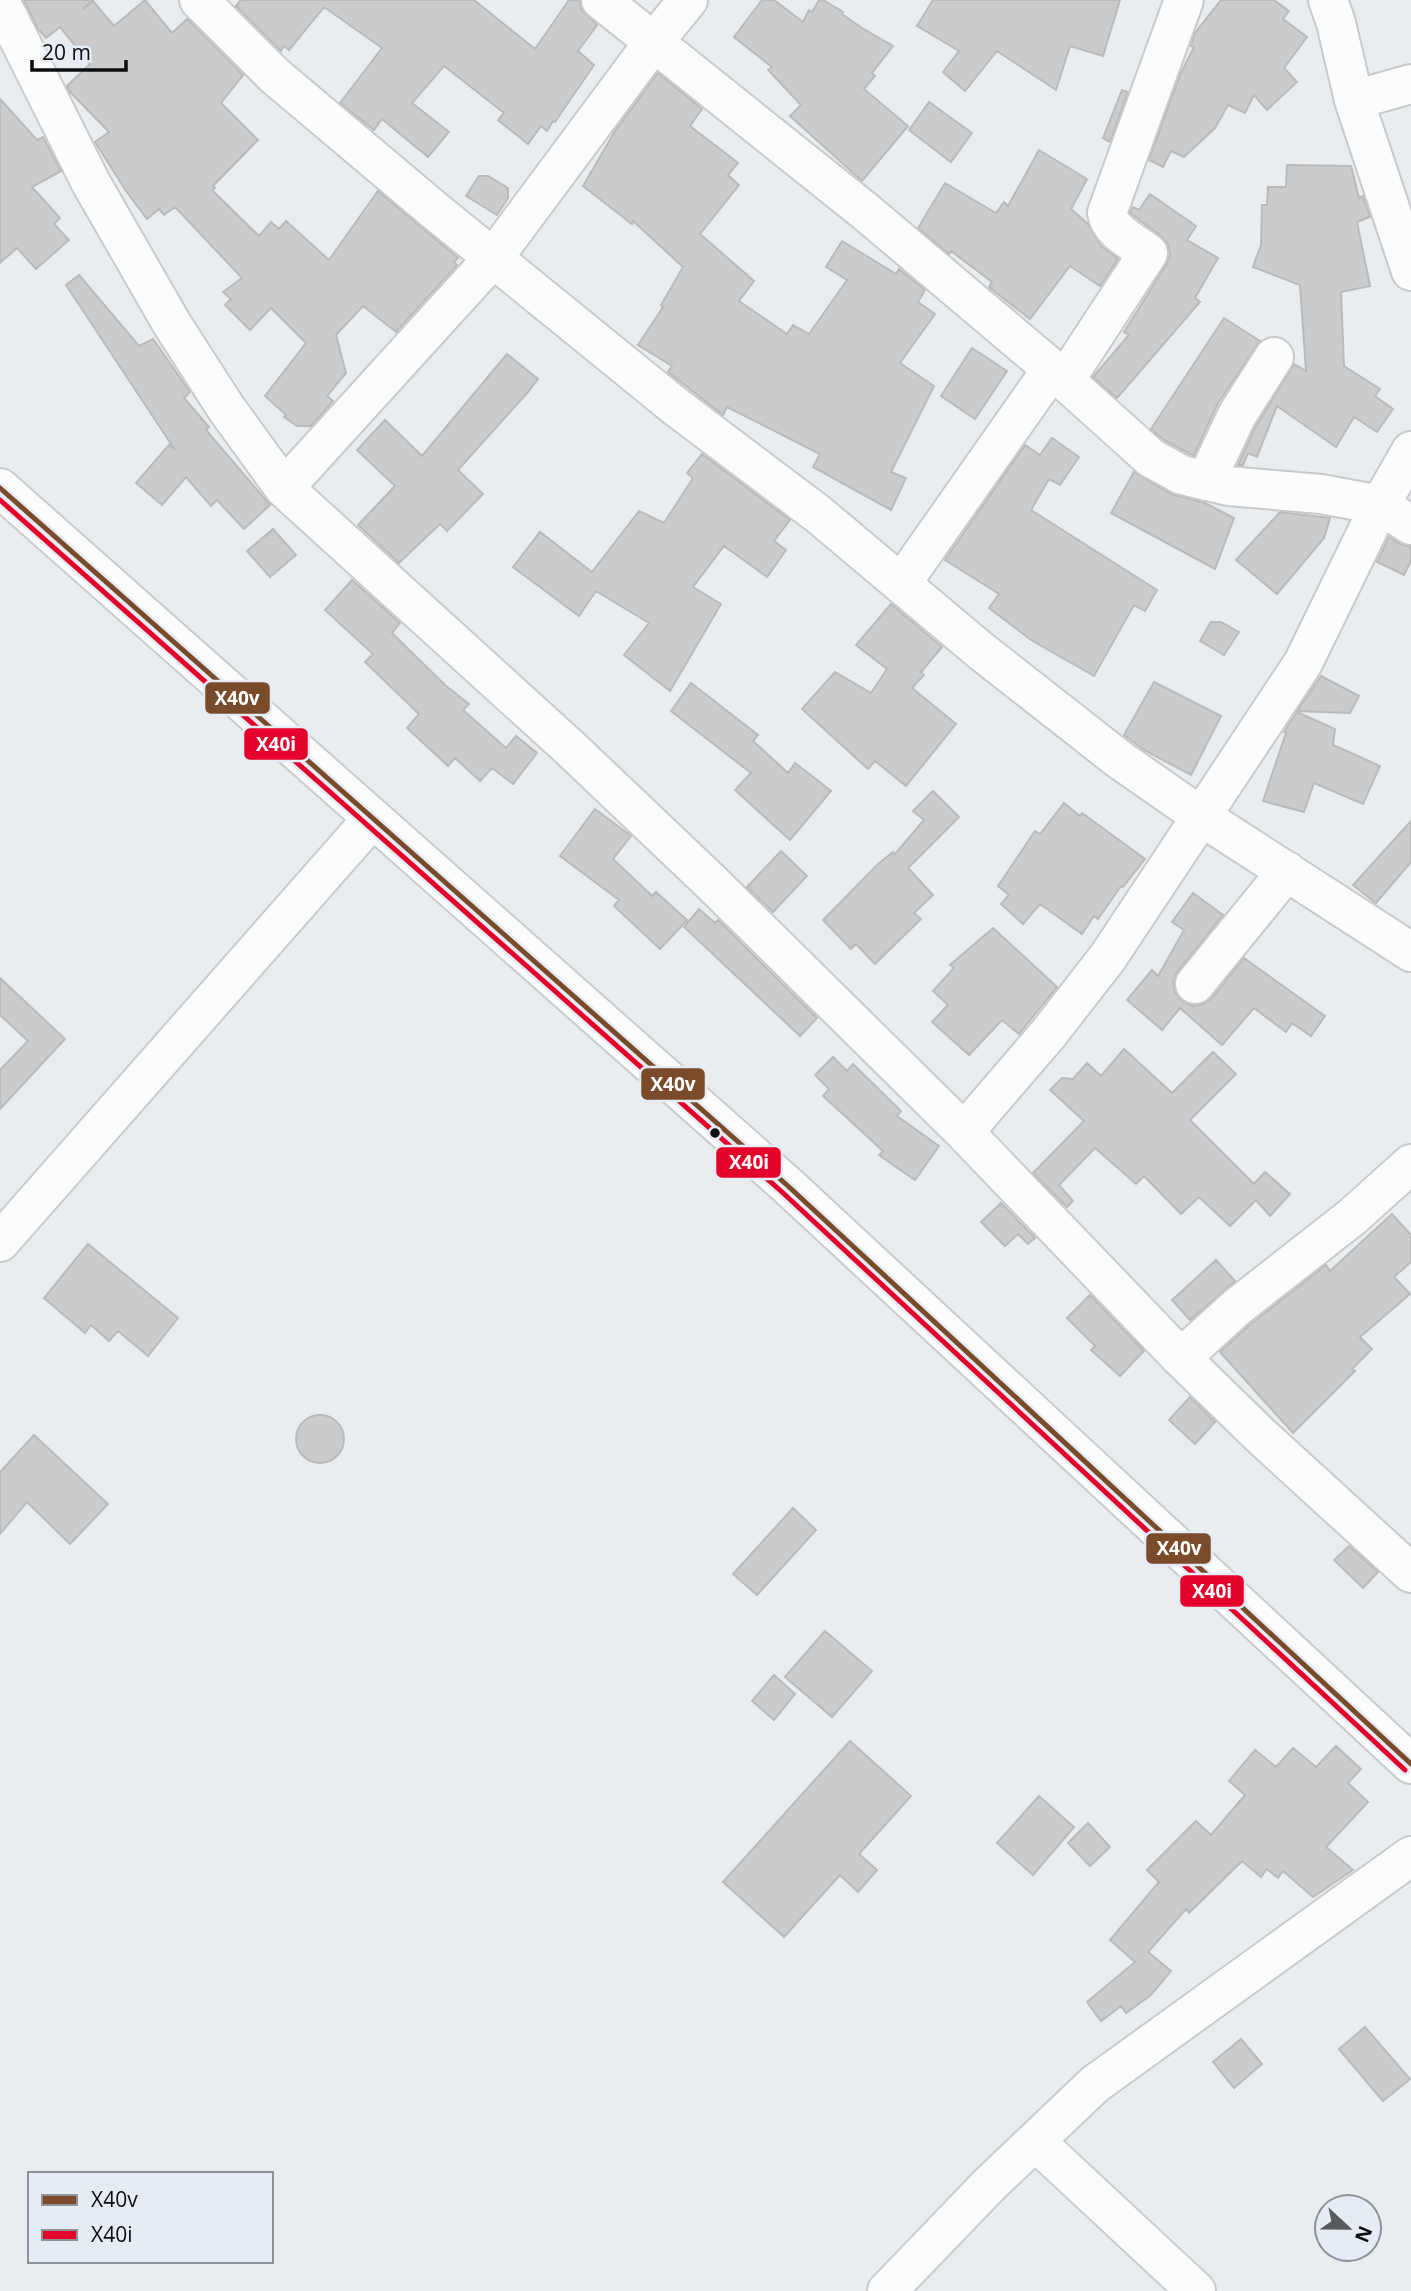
<svg xmlns="http://www.w3.org/2000/svg" width="1411" height="2291" viewBox="0 0 1411 2291" font-family="'Open Sans',sans-serif">
	<style>
		.building { fill: #cccbcc; stroke: #bababa; stroke-width: 2 }
		.lines { fill: none; stroke-linecap: round; stroke-linejoin: round }
		.minor-casing { stroke: #c8cacc; stroke-width: 42 }
		.minor { stroke: #fcfcfd; stroke-width: 38 }
		.bus-1-casing { stroke: #e6ecf4; stroke-width: 10 }
		.bus-2-casing { stroke: #e6ecf4; stroke-width: 10 }
		.bus-1 { stroke: #7a4b2a; stroke-width: 5 }
		.bus-2 { stroke: #e4002b; stroke-width: 5 }
		.bus-dot { fill: #0b0d0f; stroke: #e6ecf4; stroke-width: 2.5 }
		.line-badge { stroke: #e6ecf4; stroke-width: 2.5 }
		.badge-label { font-size: 19px; text-anchor: middle; font-weight: bold; fill: #fff }
	</style>
	<rect width="100%" height="100%" fill="#eaedf0"/>
	<path class="building" d="M24,0H93L82,10L93,1L114,26L145,0L172,33L187,19L243,75L221,103L258,140L213,186L215,188L212,190L259,236L271,222L279,229L286,221L329,260L378,191L458,258L454,262L457,265L396,332L363,306L336,335L346,373L327,396L333,401L311,426H297L284,417L286,415L265,396L306,343L271,308L250,330L225,305L231,299L223,292L242,278L175,207L164,215L159,209L147,219L126,191L95,142L109,132L70,92L67,86L90,64L60,27L46,38L38,29Z
		M241,0H474L535,49L569,0H580L581,9L597,25L578,51L594,65L555,122L553,121L547,131L541,126L528,144L498,120L504,113L444,66L412,103L449,132L428,157L382,119L374,130L340,103L382,48L324,7L289,50L284,46L281,51L236,6Z
		M762,0H774L803,22L809,10L812,12L819,0H823L843,12L842,14L862,28L893,46L872,73L875,76L864,89L908,126L862,181L790,116L801,105L768,70L772,67L734,37Z
		M933,0H1120L1103,56L1070,46L1056,90L997,51L965,91L943,72L959,51L917,26Z
		M1221,0H1274L1289,11L1283,19L1307,37L1284,68L1297,82L1267,110L1254,95L1245,113L1228,105L1215,128L1184,157L1171,151L1163,167L1149,160L1180,75L1194,47L1191,46L1195,33Z
		M658,73L702,109L690,126L738,163L728,175L739,185L700,234L754,281L739,301L787,334L793,325L809,334L847,280L826,267L842,241L896,274L899,269L925,290L918,302L935,314L900,363L934,386L891,472L906,478L891,510L813,467L820,454L727,407L723,415L668,372L672,366L638,345L663,307L661,305L683,267L633,221L632,224L583,186L615,131Z
		M1122,90L1128,92L1110,142L1103,138Z
		M0,99L37,140L43,137L61,171L32,187L60,218L54,224L69,240L36,269L17,248L0,263Z
		M929,102L972,133L951,162L909,130Z
		M1039,150L1087,179L1071,209L1087,223L1101,246L1118,259L1100,286L1070,266L1030,319L989,287L992,282L951,251L949,254L918,228L945,183L996,213L1004,202L1008,206Z
		M1287,165L1351,166L1359,198L1363,196L1370,217L1357,222L1370,286L1341,292L1344,366L1380,389L1375,396L1393,409L1377,432L1354,417L1336,447L1277,406L1257,457L1248,453L1243,465H1238L1256,426L1294,364L1306,371L1300,285L1253,267L1261,245L1262,205H1267L1268,187H1286Z
		M479,176H488L508,188V198L497,215L466,196Z
		M1150,194L1196,226L1187,240L1218,258L1195,298L1200,302L1117,398L1093,377L1129,335L1124,332L1166,265L1170,255L1168,244L1161,236L1130,213L1133,207L1139,210Z
		M79,275L139,346L153,339L190,392L184,398L209,427L206,430L270,505L244,529L217,500L211,506L186,477L162,505L136,483L169,445L175,450L66,285Z
		M1224,318L1260,341L1218,403L1194,455L1190,454L1164,440L1151,429Z
		M972,348L1007,371L975,419L941,396Z
		M507,354L538,379L528,392L458,470L483,494L447,531L440,524L399,563L358,525L395,486L357,450L385,420L422,456Z
		M1052,438L1079,457L1060,485L1049,479L1031,510L1157,590L1145,611L1134,605L1094,676L1031,640L989,608L999,594L945,560L1025,445L1040,455Z
		M702,454L790,520L774,541L786,550L767,577L724,546L693,587L721,604L670,691L624,655L649,623L596,591L579,616L513,567L540,532L592,572L639,511L664,523L693,478L687,473Z
		M1134,472L1171,494L1205,503L1234,518L1215,569L1111,513Z
		M1280,512L1330,518L1324,538L1277,594L1236,560Z
		M273,529L296,555L270,577L247,551Z
		M1389,537L1400,544L1411,547V561L1404,575L1377,562Z
		M352,580L400,623L392,633L445,685L469,704L463,710L506,748L516,736L537,753L513,784L492,768L480,781L455,758L448,766L407,728L419,714L365,662L373,654L325,610Z
		M891,604L942,647L921,672L924,675L912,688L956,724L906,786L875,761L868,769L802,709L835,672L871,693L887,669L856,645Z
		M1211,622H1221L1239,632L1224,655L1200,641Z
		M1321,676L1359,696L1350,713L1297,711Z
		M1154,682L1221,716L1191,775L1144,750L1124,735Z
		M691,683L758,735L753,741L788,773L795,763L831,791L790,840L735,790L751,773L671,711Z
		M1297,712L1335,729L1333,745L1380,766L1363,804L1314,783L1304,812L1263,801L1286,733L1284,732Z
		M933,791L959,817L908,868L933,895L914,913L921,919L875,964L856,944L851,949L823,920L878,864L893,852L895,854L924,820L913,811Z
		M1064,803L1080,816L1082,813L1145,859L1123,887L1121,886L1098,919L1094,916L1082,934L1040,904L1023,924L1001,904L1009,895L998,886L1035,831L1040,834Z
		M595,809L631,836L613,859L652,896L656,892L687,920L660,949L614,906L619,900L560,856Z
		M1411,821V862L1376,903L1353,885Z
		M781,851L807,876L773,912L747,887Z
		M1193,893L1223,915L1178,971L1173,981L1175,992L1181,1000L1192,1006L1203,1004L1212,998L1244,958L1325,1016L1311,1036L1292,1023L1286,1032L1254,1008L1222,1045L1180,1008L1162,1030L1127,1000L1152,970L1158,976L1184,930L1172,922Z
		M699,909L715,923L718,920L817,1018L800,1036L684,927Z
		M993,928L1057,987L1019,1034L1002,1020L969,1055L932,1022L948,1005L933,991L954,968L950,965Z
		M0,978L65,1039L0,1109V1070L28,1041L0,1015Z
		M1124,1049L1172,1093L1213,1052L1236,1074L1190,1120L1254,1184L1265,1172L1290,1194L1270,1216L1256,1200L1230,1226L1199,1197L1181,1214L1144,1176L1136,1184L1095,1148L1059,1185L1073,1201L1067,1207L1033,1173L1084,1121L1050,1090L1062,1078L1073,1079L1087,1063L1101,1076Z
		M833,1057L847,1071L853,1064L901,1111L897,1116L939,1146L915,1180L879,1155L883,1151L823,1096L829,1089L815,1075Z
		M1001,1203L1035,1238L1028,1244L1018,1234L1005,1246L981,1222Z
		M1392,1214L1411,1235V1262L1394,1277L1410,1294L1360,1337L1372,1349L1352,1369L1355,1371L1293,1433L1220,1352L1251,1324L1326,1265L1330,1271Z
		M88,1244L178,1318L148,1356L118,1331L109,1341L91,1325L85,1333L44,1298Z
		M1216,1260L1235,1281L1190,1320L1172,1300Z
		M1090,1295L1144,1351L1120,1376L1091,1350L1095,1346L1067,1318Z
		M1190,1397L1215,1422L1195,1444L1169,1420Z
		M296 1439a24 24 0 1 1 48 0a24 24 0 1 1-48 0Z
		M34,1435L108,1504L70,1544L27,1502L0,1534V1472Z
		M793,1508L816,1530L757,1595L733,1574Z
		M1349,1546L1378,1572L1363,1588L1334,1560Z
		M825,1631L872,1671L832,1717L785,1677Z
		M774,1675L795,1694L774,1720L752,1701Z
		M850,1741L911,1796L859,1854L877,1870L858,1892L840,1875L784,1937L723,1882Z
		M1336,1746L1361,1769L1348,1783L1368,1802L1326,1847L1353,1870L1313,1897L1283,1871L1278,1878L1267,1869L1261,1877L1242,1861L1189,1913L1186,1909L1148,1952L1171,1971L1151,1995L1126,2013L1121,2006L1101,2021L1087,2002L1135,1962L1110,1940L1159,1882L1147,1870L1196,1821L1211,1835L1245,1795L1229,1781L1255,1750L1276,1767L1293,1748L1316,1767Z
		M1039,1796L1074,1827L1033,1875L997,1843Z
		M1088,1823L1110,1847L1090,1866L1068,1843Z
		M1365,2027L1410,2079L1383,2101L1339,2049Z
		M1241,2039L1262,2064L1234,2088L1213,2062Z"/>
	<g class="lines">
		<g class="minor-casing">
			<path id="minor" d="M199,0L275,76L434,210L675,406L818,514L981,651L1120,760L1202,817L1411,952
				M601,0L866,212L1052,369L1151,458L1182,475L1229,486L1321,494L1380,505L1411,525
				M1328,0L1336,23L1354,100L1411,271
				M0,1L91,183L172,324L226,408L284,488L570,748L711,882L964,1132L1181,1358L1260,1435L1411,1573
				M1354,100L1411,84
				M1065,380L1148,253C1134,242 1110,232 1107,213L1184,0
				M1206,481L1237,415L1274,357
				M0,488L788,1186L1411,1764
				M284,488L494,257L653,43L688,0
				M901,584L1052,369
				M1195,984L1287,871
				M964,1132L1049,1033L1108,957L1303,663L1380,505L1411,451
				M0,1242L373,818
				M1181,1358L1237,1307L1352,1217L1411,1164
				M1036,2142L1196,2291
				M887,2291L989,2185L1095,2084L1411,1856"/>
		</g>
		<use href="#minor" class="minor"/>
		<g class="bus-1-casing">
			<path id="bus-1" d="M0,488L788,1186L1411,1764"/>
		</g>
		<g class="bus-2-casing">
			<path id="bus-2" d="M0,500L782,1192L1405,1770"/>
		</g>
		<use href="#bus-1" class="bus-1"/>
		<use href="#bus-2" class="bus-2"/>
	</g>
	<circle class="bus-dot" cx="715" cy="1133" r="6"/>
	<g class="line-badge">
		<rect x="204" y="681" width="67" height="34" rx="7" fill="#7a4b2a"/>
		<rect x="243" y="727" width="66" height="34" rx="7" fill="#e4002b"/>
		<rect x="640" y="1067" width="66" height="34" rx="7" fill="#7a4b2a"/>
		<rect x="715" y="1146" width="67" height="33" rx="7" fill="#e4002b"/>
		<rect x="1145" y="1532" width="67" height="33" rx="7" fill="#7a4b2a"/>
		<rect x="1179" y="1574" width="66" height="34" rx="7" fill="#e4002b"/>
	</g>
	<g class="badge-label">
		<text x="237" y="705">X40v</text>
		<text x="276" y="751">X40i</text>
		<text x="673" y="1091">X40v</text>
		<text x="749" y="1169">X40i</text>
		<text x="1179" y="1555">X40v</text>
		<text x="1212" y="1598">X40i</text>
	</g>
	<rect x="28" y="2172" width="245" height="91" fill="#e6ecf4" stroke="#8e9398" stroke-width="2"/>
	<rect x="42" y="2195" width="35" height="10" fill="#7a4b2a" stroke="#8e9398" stroke-width="2"/>
	<text x="91" y="2207" font-size="21" fill="#0b0d0f">X40v</text>
	<rect x="42" y="2230" width="35" height="10" fill="#e4002b" stroke="#8e9398" stroke-width="2"/>
	<text x="91" y="2242" font-size="21" fill="#0b0d0f">X40i</text>
	<g transform="translate(1348 2228) rotate(112)"><circle r="33" fill="#e6ecf4" stroke="#8e9398" stroke-width="2"/>
	<path d="M0-5L12 26L0 18L-12 26Z" fill="#595b5e"/>
	<text y="-10" font-size="19" font-weight="bold" text-anchor="middle" fill="#0b0d0f">N</text>
	</g>
	<path d="M32 60v10h94v-10" fill="none" stroke="#0b0d0f" stroke-width="3.5"/>
	<text x="42" y="60" font-size="21" fill="#0b0d0f" stroke="#e6ecf4" stroke-width="5" paint-order="stroke">20 m</text>
</svg>
